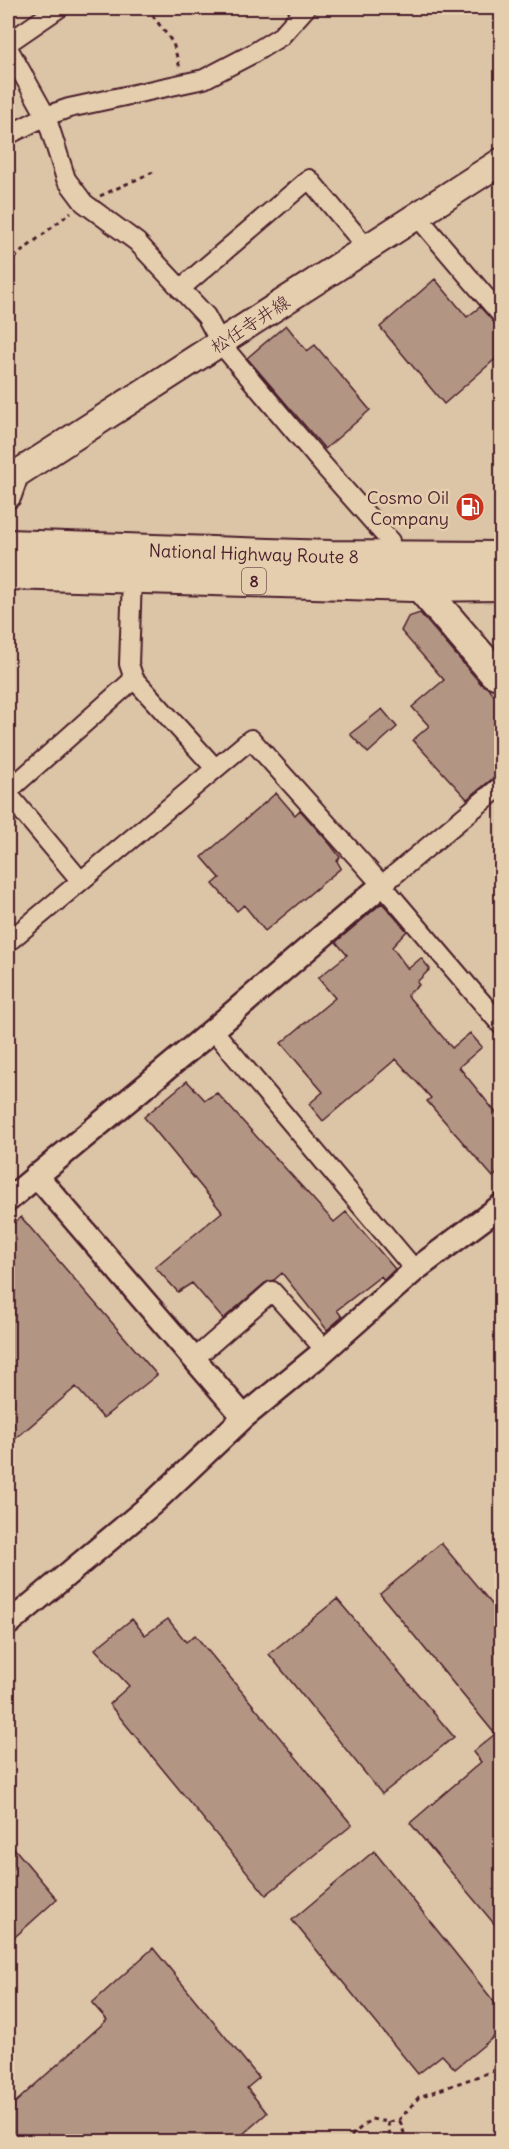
<svg xmlns="http://www.w3.org/2000/svg" width="509" height="2149" viewBox="0 0 509 2149" font-family="Delius,'Klee One',sans-serif">
	<style>
		.building { fill: #b39584; stroke: #4a1f2b; stroke-width: 1.5 }
		.lines { fill: none; stroke-linecap: round; stroke-linejoin: round }
		.minor-casing { stroke: #4a1f2b; stroke-width: 22 }
		.tertiary-casing { stroke: #4a1f2b; stroke-width: 27 }
		.secondary-casing { stroke: #4a1f2b; stroke-width: 30 }
		.trunk-casing { stroke: #4a1f2b; stroke-width: 34 }
		.path { stroke: #4a1f2b; stroke-width: 3; stroke-dasharray: 4.5 4.5; stroke-linecap: butt }
		.minor { stroke: #e5ceae; stroke-width: 18 }
		.tertiary { stroke: #e5ceae; stroke-width: 22 }
		.secondary { stroke: #e5ceae; stroke-width: 26 }
		.trunk { stroke: #e5ceae; stroke-width: 30 }
		.labels { text-anchor: middle; dominant-baseline: central; stroke-width: 5; stroke-linejoin: round; paint-order: stroke }
		.shield { fill: #e5ceae; stroke: #785452; stroke-width: 1.5 }
		.shield-label { font-size: 16px; font-weight: bold; fill: #4a1f2b }
		.street-label { font-size: 18px; fill: #4a1f2b; stroke: #e5ceae }
		.poi-label { font-size: 18px; fill: #4a1f2b; stroke: #e5ceae; text-anchor: end }
	</style>
	<rect width="100%" height="100%" fill="#dcc4a6"/>
	<filter id="ink" filterUnits="userSpaceOnUse"><feTurbulence type="fractalNoise" baseFrequency=".0167" numOctaves="2"/><feDisplacementMap in="SourceGraphic" scale="12" xChannelSelector="R" yChannelSelector="G"/><feConvolveMatrix kernelMatrix="1 2 1 2 8 2 1 2 1" color-interpolation-filters="sRGB"/></filter>
	<g filter="url(#ink)">
		<path class="building" d="M435,279L467,317L480,307L501,330V354L444,404L380,327Z
			M286,325L307,351L315,345L370,410L325,449L247,358Z
			M420,613L481,684L488,688L501,704V772L467,799L413,740L429,726L412,707L444,680L401,631L408,617Z
			M382,709L397,727L368,753L350,734Z
			M276,793L295,815L300,810L330,844L340,857L337,861L341,868L265,931L244,905L237,911L213,884L220,878L202,857Z
			M382,903L407,931L392,947L408,969L421,958L430,969L417,982L419,985L407,995L452,1048L470,1033L482,1047L459,1067L501,1119V1170L493,1177L427,1101L431,1098L396,1059L323,1121L309,1104L323,1092L281,1043L335,998L318,978L347,955L336,942Z
			M187,1081L205,1100L217,1093L334,1222L346,1212L395,1269L384,1280L381,1276L337,1310L342,1317L327,1330L282,1273L274,1280L265,1283L223,1319L192,1283L178,1292L155,1267L222,1212L144,1117Z
			M21,1217L157,1375L103,1418L76,1387L8,1445V1228Z
			M441,1543L501,1615V1932L410,1823L481,1762L473,1752L495,1734L380,1594Z
			M337,1599L454,1737L382,1794L269,1654Z
			M132,1619L145,1635L168,1619L186,1642L195,1635L352,1825L266,1895L109,1704L129,1686L95,1649Z
			M8,1841L57,1899L8,1943Z
			M374,1851L495,2003L501,1999V2031L455,2069L442,2055L418,2074L292,1920Z
			M153,1948L259,2078L247,2088L267,2113L234,2142H8V2109L107,2020L92,2003Z"/>
		<g class="lines">
			<g class="minor-casing">
				<path id="minor" d="M8,43L59,8
					M8,48L46,116L66,179L84,203L137,242L206,316L221,344L323,465L390,541
					M8,135L46,116L69,108L204,79L252,54L281,36L306,8
					M417,216L502,316
					M180,289L309,179L367,248
					M132,578L129,664L134,679L215,768
					M412,586L490,677L502,682
					M441,601L490,658L502,675
					M8,791L134,679
					M8,794L80,880
					M382,885L502,785
					M8,942L251,739L382,885L502,1026
					M213,1030L415,1270
					M194,1359L272,1291L325,1350"/>
			</g>
			<g class="tertiary-casing">
				<path id="tertiary" d="M36,1175L244,1417
					M8,1200L213,1030L382,885
					M8,1624L153,1503L244,1417L317,1357L415,1270L502,1205"/>
			</g>
			<g class="secondary-casing">
				<path id="secondary" d="M8,495L15,475L502,161"/>
			</g>
			<g class="trunk-casing">
				<g id="trunk">
					<path id="s1" d="M8,545L330,556L502,557"/>
					<path d="M8,574L412,586L502,585"/>
				</g>
			</g>
			<path class="path" d="M147,8L173,43L180,68
				M100,196L153,172
				M8,265L21,252L71,212
				M400,2121L407,2142
				M388,2122L391,2142
				M344,2142L371,2119L388,2122L399,2120L419,2097L502,2068"/>
			<use href="#minor" class="minor"/>
			<use href="#tertiary" class="tertiary"/>
			<use href="#secondary" class="secondary"/>
			<use href="#trunk" class="trunk"/>
		</g>
	</g>
	<defs>
		<g id="fuel-disc" transform="scale(1.5)"><circle r="9.5" fill="#c8321e" stroke="#e5ceae"/><path d="M-5.5-6h7V0h2V4h1.3V-2.5L3-4.5l.8-.8L6-3V5H2.5V1h-1V6h-7ZM-4.2-4.7v3.2H.2V-4.7Z" fill="#fff"/></g>
	</defs>
	<g fill-rule="evenodd">
		<use href="#fuel-disc" x="470" y="507"/>
	</g>
	<g class="labels">
		<rect class="shield" x="242" y="568" width="24" height="26" rx="4.5"/>
		<g class="shield-label">
			<text x="254" y="581">8</text>
		</g>
		<g class="street-label">
			<text transform="translate(250 324) rotate(-33)">松任寺井線</text>
			<text stroke="none"><textPath href="#s1" startOffset="246">National Highway Route 8</textPath></text>
		</g>
		<g class="poi-label">
			<text x="449" y="497">Cosmo Oil<tspan x="449" dy="21">Company</tspan></text>
		</g>
	</g>
	<rect width="509" height="2149" fill="none" stroke="#e5ceae" stroke-width="30"/>
	<rect x="15" y="15" width="479" height="2119" fill="none" stroke="#4a1f2b" stroke-width="2" filter="url(#ink)"/>
</svg>
